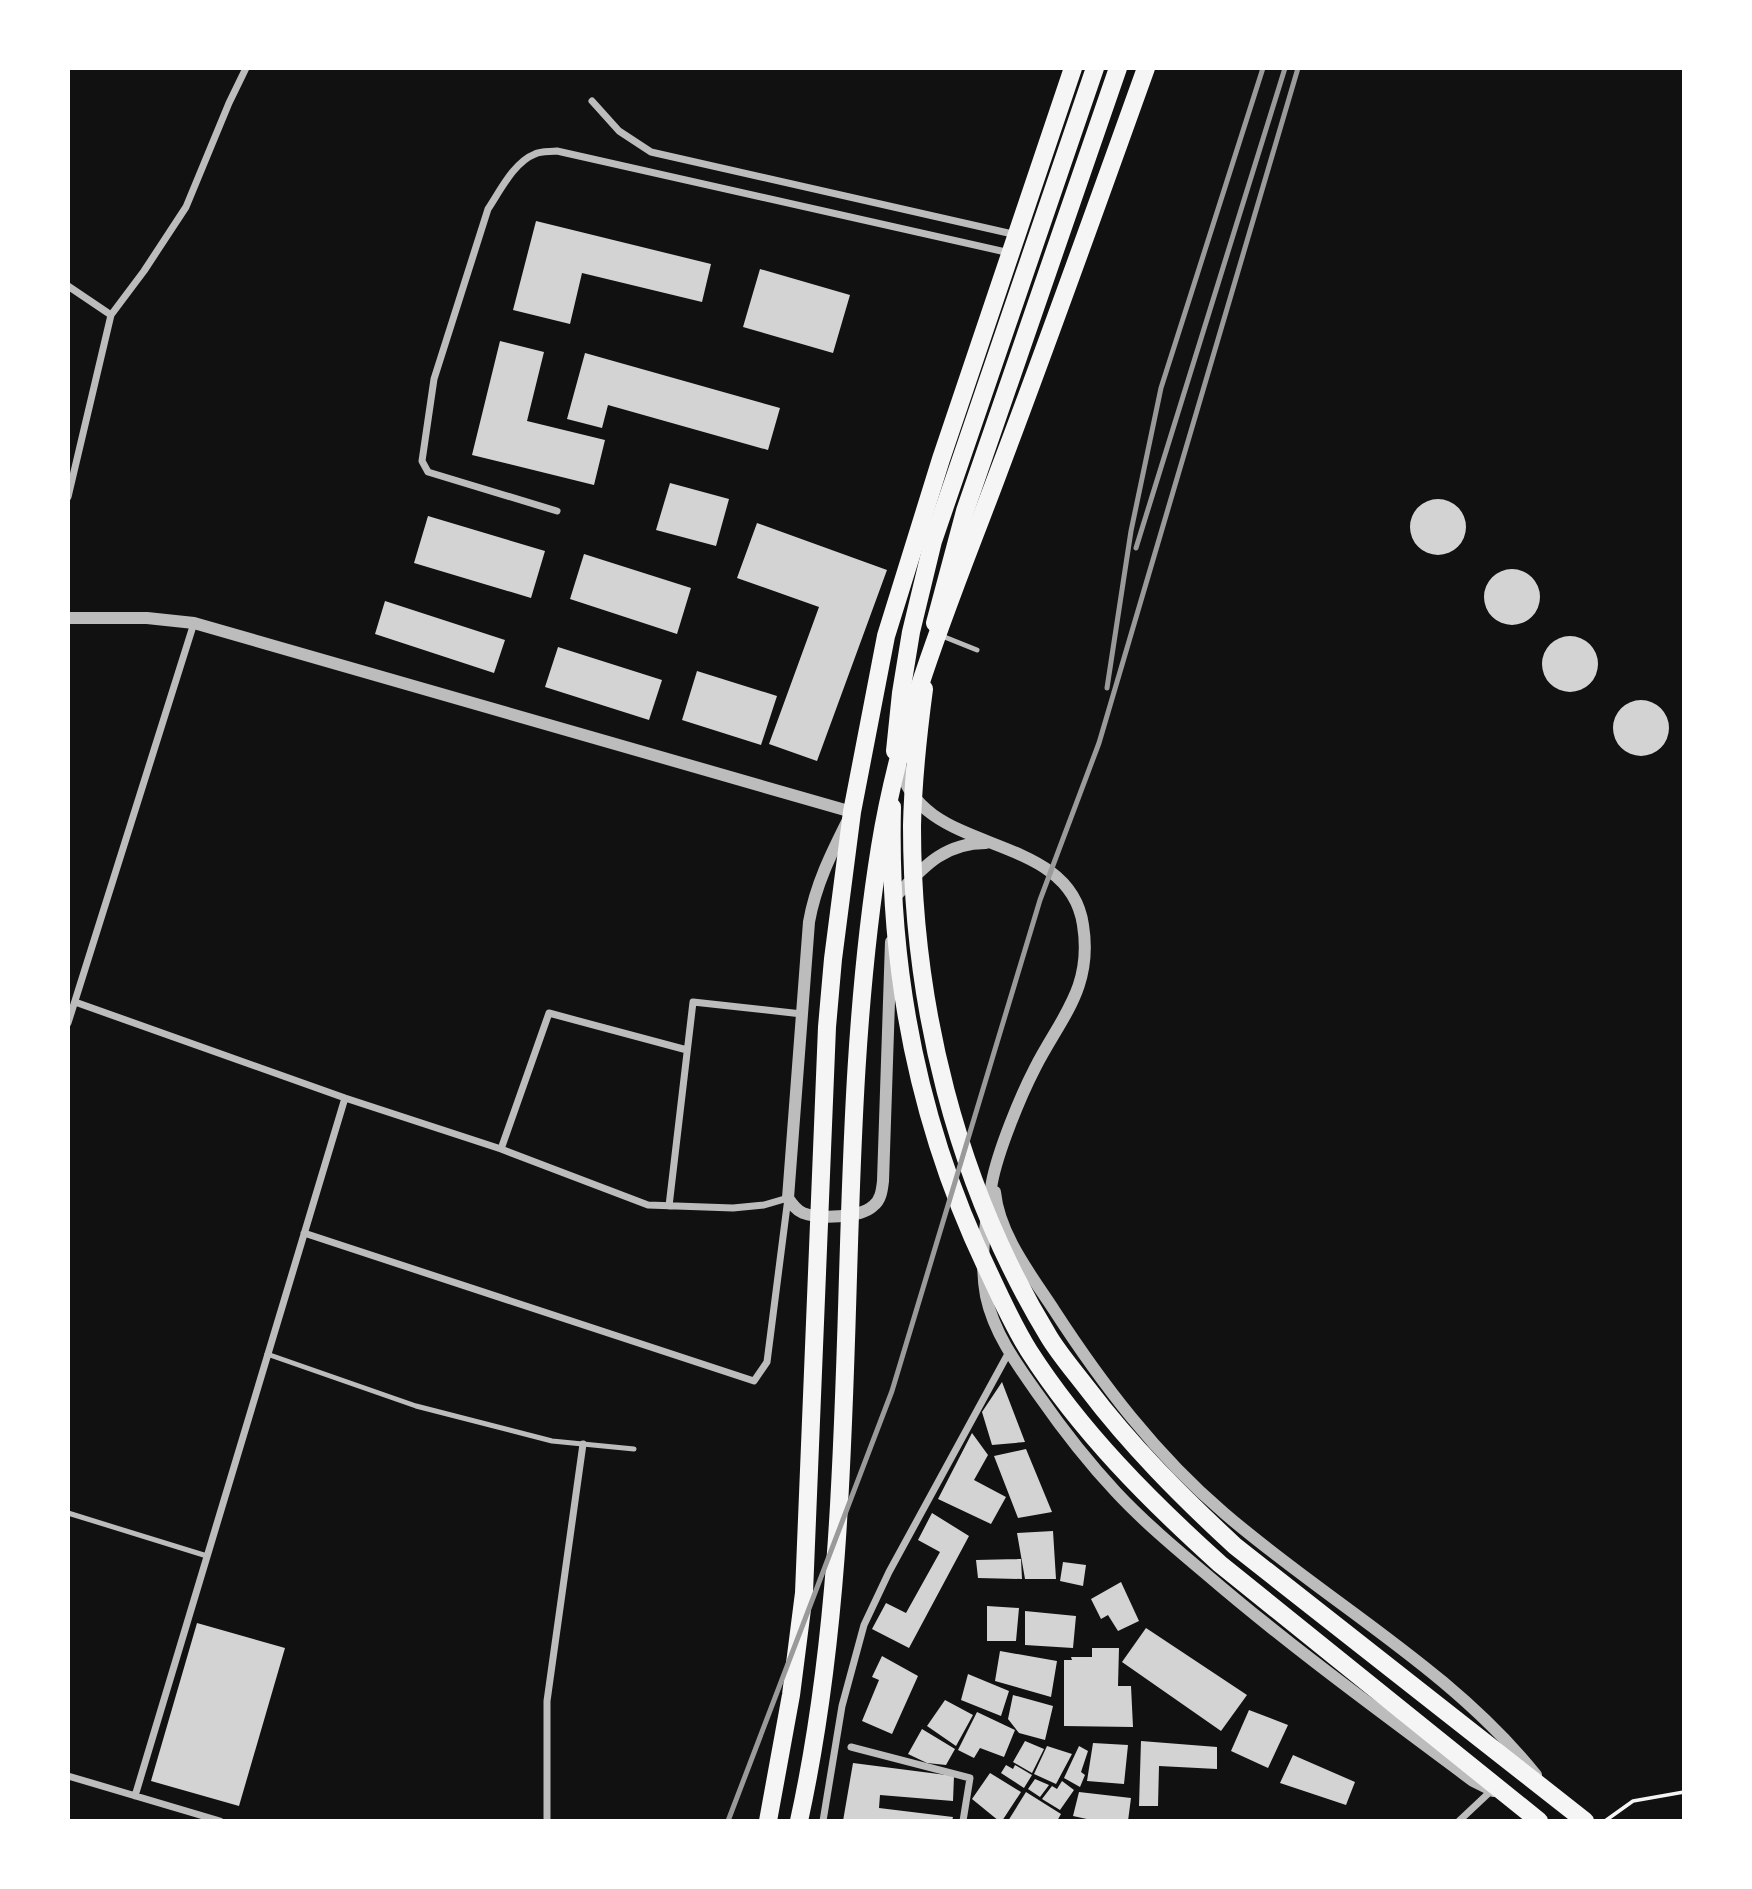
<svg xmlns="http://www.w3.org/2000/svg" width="1752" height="1889" viewBox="0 0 1752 1889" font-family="Manrope,sans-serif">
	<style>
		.building { fill: #d3d3d3 }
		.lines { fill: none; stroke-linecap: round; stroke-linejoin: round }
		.path { stroke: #f5f5f5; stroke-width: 3.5 }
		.service { stroke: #bcbcbc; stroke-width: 5 }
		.minor { stroke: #bcbcbc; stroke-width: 7 }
		.tertiary { stroke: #bcbcbc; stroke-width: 12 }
		.primary { stroke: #f5f5f5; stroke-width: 18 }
		.trunk { stroke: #f5f5f5; stroke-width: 18 }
		.rail { stroke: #9a9a9a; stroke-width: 5 }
	</style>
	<rect width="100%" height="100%" fill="#111"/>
	<path class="building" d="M536,221L711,264L702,302L582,273L570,324L513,310Z
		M760,269L850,295L833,353L743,327Z
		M500,341L544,352L527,421L605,440L594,485L472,455Z
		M585,353L780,408L768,450L608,405L602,428L567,419Z
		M670,483L729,499L716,546L656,530Z
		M1410 527a28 28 0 1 1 56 0a28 28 0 1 1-56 0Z
		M428,516L545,551L531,598L414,563Z
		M757,523L887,570L817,761L769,744L819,607L737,578Z
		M584,554L691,588L677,634L570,599Z
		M1484 597a28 28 0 1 1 56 0a28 28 0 1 1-56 0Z
		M385,601L505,640L494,673L375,634Z
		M1542 664a28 28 0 1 1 56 0a28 28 0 1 1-56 0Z
		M558,647L662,680L649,720L545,687Z
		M697,671L777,696L761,745L682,720Z
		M1613 728a28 28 0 1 1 56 0a28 28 0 1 1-56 0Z
		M1002,1382L1025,1442L992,1445L982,1412Z
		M972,1433L988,1455L974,1480L1006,1497L991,1524L938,1499Z
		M1026,1449L1052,1512L1018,1518L994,1456Z
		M932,1513L969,1536L909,1648L872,1629L886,1603L906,1613L940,1552L918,1540Z
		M1053,1531L1056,1579H1025L1017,1533Z
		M1021,1559L1022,1579L978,1578L976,1560Z
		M1063,1562L1086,1565L1083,1586L1060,1581Z
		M1121,1582L1139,1621L1118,1631L1108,1615L1101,1619L1091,1599Z
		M987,1606L1019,1608L1016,1641H987Z
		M1025,1611L1076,1616L1073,1648L1025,1645Z
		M197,1623L285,1648L239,1806L151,1781Z
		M1146,1628L1247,1695L1221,1731L1122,1662Z
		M1092,1648H1119L1118,1686H1131L1133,1727L1064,1726V1660H1072L1071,1657H1092Z
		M1000,1651L1057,1661L1051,1697L995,1681Z
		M882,1656L918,1676L892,1734L862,1721L879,1680L872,1677Z
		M968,1674L1009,1691L1001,1716L961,1700Z
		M1013,1695L1053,1706L1045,1740L1019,1733L1008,1719Z
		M945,1700L973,1715L956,1746L927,1726Z
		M1249,1710L1288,1725L1268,1768L1231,1751Z
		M977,1712L1015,1730L1004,1757L980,1748L974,1758L958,1750Z
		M922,1729L955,1749L946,1765L927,1763L908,1754Z
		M1025,1741L1044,1749L1032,1773L1013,1762Z
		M1141,1741L1217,1747V1769L1159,1766L1158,1806H1139Z
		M1093,1743L1128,1745L1124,1784L1087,1781Z
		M1047,1746L1072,1754L1056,1784L1034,1774Z
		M1079,1746L1088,1751L1081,1772L1085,1775L1080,1787L1064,1778Z
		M1293,1755L1355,1782L1346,1805L1280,1783Z
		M853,1763L954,1776L953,1801L880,1795L879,1808L953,1817L952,1821H843Z
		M1006,1765L1013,1769L1015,1765L1032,1775L1024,1788L1001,1773Z
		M990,1773L1021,1792L1002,1821H999L972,1799Z
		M1035,1779L1049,1785L1040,1797L1028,1789Z
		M1062,1781L1074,1790L1060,1810L1042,1799L1052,1786L1057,1789Z
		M1026,1792L1061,1814L1057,1821H1008Z
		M1079,1792L1131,1798L1128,1821H1096L1073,1816Z"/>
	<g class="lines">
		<path class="path" d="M1605,1821L1633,1801L1684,1792"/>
		<path class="service" d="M942,636L977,650
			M267,1354L416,1406L552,1441L634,1449
			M68,1513L207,1556"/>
		<path class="minor" d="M592,101L619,131L651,152L1017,235
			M68,286L111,315
			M68,497L111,315L144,271L186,207L229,103L246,68
			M557,511L428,472L422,461L434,379L488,209C500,191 514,162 535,154C541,151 550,152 557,151L1010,253
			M75,1002L345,1098L501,1149L648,1205L733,1208L764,1205L788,1198L767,1362L754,1381L304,1233
			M68,1023L194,623
			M501,1149L549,1013L687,1050
			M669,1206L693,1002L802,1014
			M851,1747L970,1778L963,1821
			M68,1776L220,1821
			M135,1796L345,1098
			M547,1821V1701L583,1444
			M823,1821L842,1706L864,1625L889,1572L1009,1352
			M1459,1821L1492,1790"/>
		<path class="tertiary" d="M68,618H147L194,623L852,812C834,848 816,882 809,922L788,1198C792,1204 796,1210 803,1213C819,1219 860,1218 873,1206C881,1200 882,1190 883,1181L891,942
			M900,765C918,858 1069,828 1083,925C1093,988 1061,1017 1035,1068C1020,1097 998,1151 992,1182C986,1220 979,1258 986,1296C994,1334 1018,1366 1040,1397C1063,1430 1088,1462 1116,1492C1143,1521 1175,1548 1206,1574C1291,1647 1382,1713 1473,1781L1493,1791
			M892,900C921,870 941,843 986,843
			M995,1192C999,1234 1031,1275 1054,1310C1102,1384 1156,1455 1224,1513C1326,1601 1451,1669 1536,1775"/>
		<path class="primary" d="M935,623L965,511L1118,68
			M924,689C918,734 913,780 912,826C912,1004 956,1184 1049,1337C1060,1355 1074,1371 1087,1388C1131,1446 1181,1496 1235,1546L1585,1821
			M895,751L901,693L911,632L933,541L1095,68
			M892,807C888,972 918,1127 990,1275C1002,1301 1014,1327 1029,1351C1081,1432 1149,1500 1220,1564L1539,1821"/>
		<path class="trunk" d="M768,1821L791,1695L804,1593L827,1027L833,959L852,812L886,636L941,459L1073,68
			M799,1821C869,1501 828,1169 880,847C902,710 952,597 1000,468C1050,336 1098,202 1146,68"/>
		<path class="rail" d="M1136,548L1285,68
			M1107,688L1131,531L1161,388L1263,68
			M728,1821L892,1391L1040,900L1099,743L1298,68"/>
	</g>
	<rect width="1752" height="1889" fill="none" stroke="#ffffff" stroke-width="140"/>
</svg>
